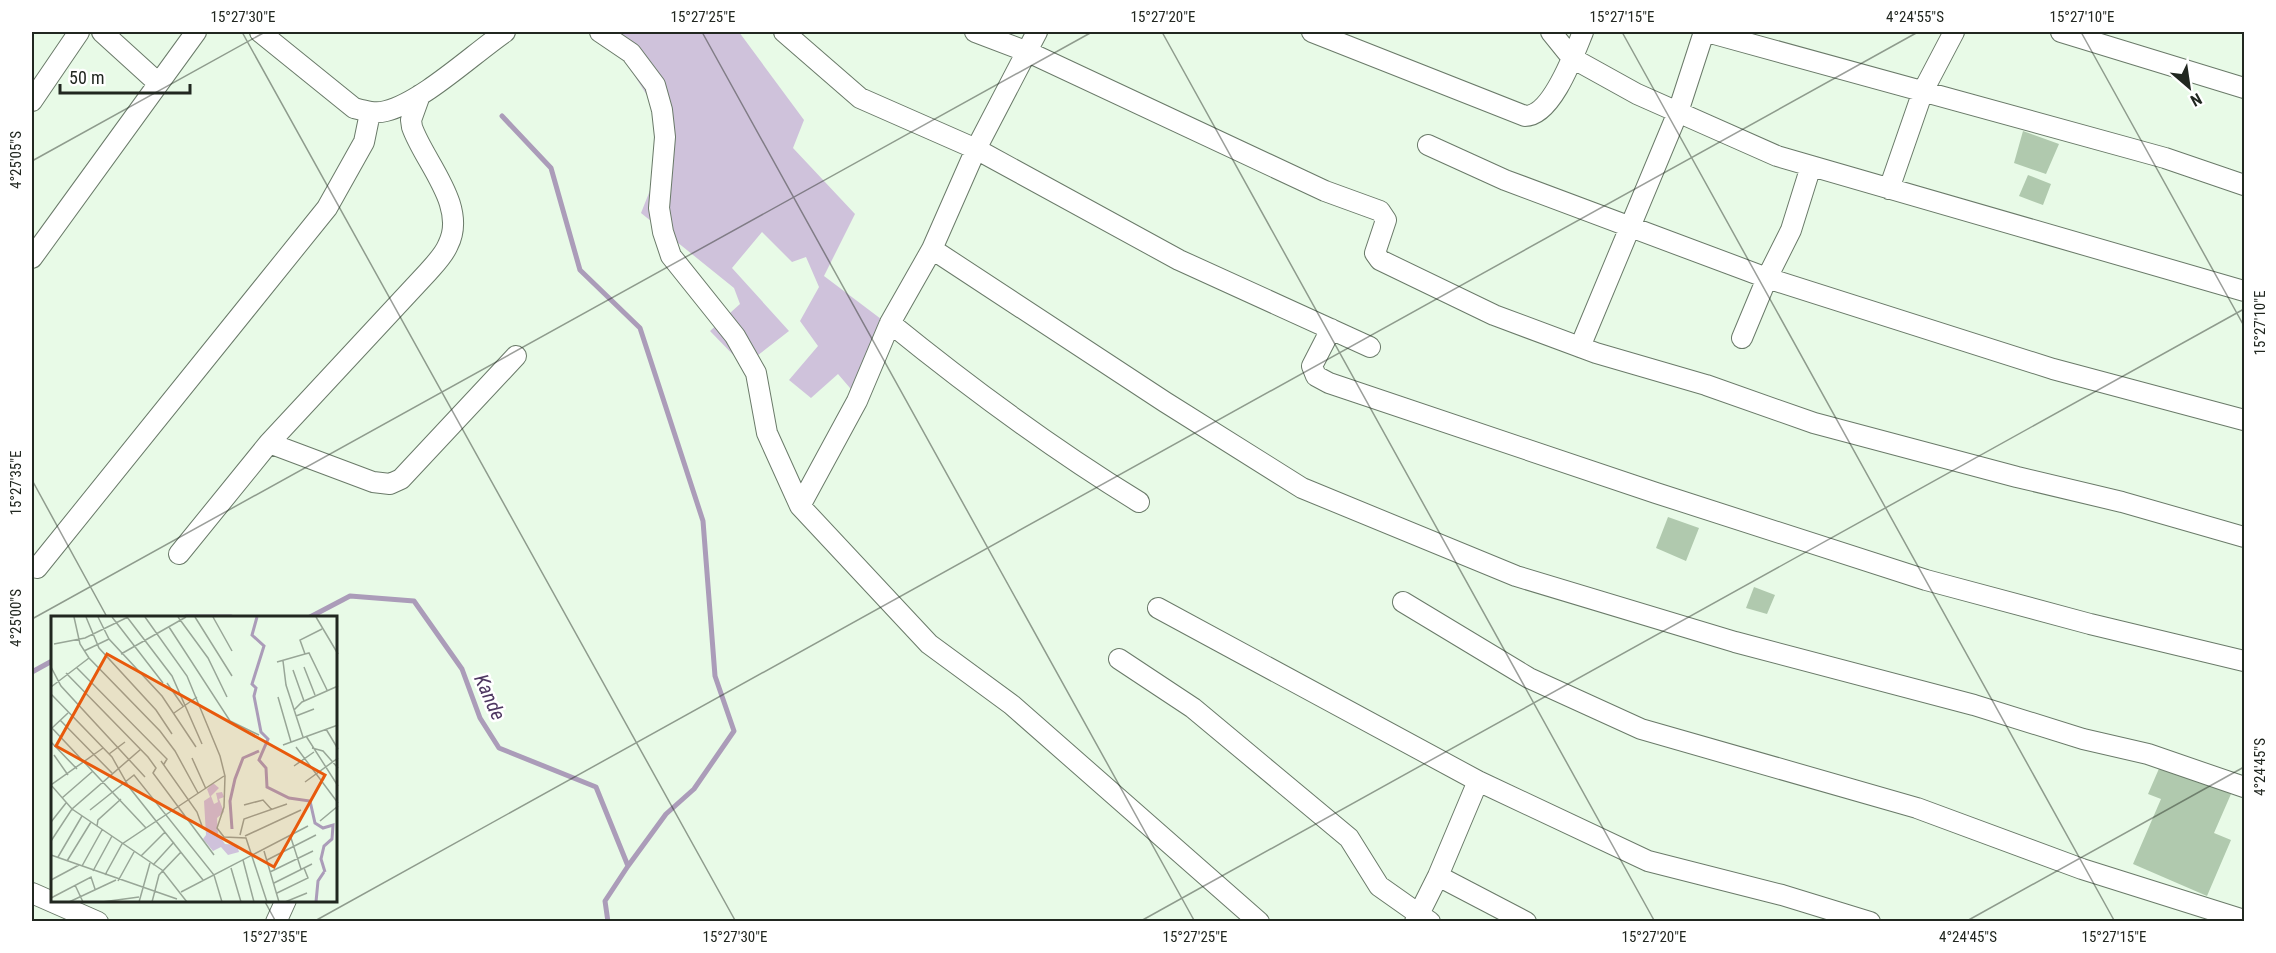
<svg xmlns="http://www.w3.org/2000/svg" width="2276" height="953" viewBox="0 0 2276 953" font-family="'Roboto Condensed',sans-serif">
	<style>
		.green { fill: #cfc2db }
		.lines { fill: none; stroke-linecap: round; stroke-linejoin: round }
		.stream { stroke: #ab9cb9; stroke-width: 5 }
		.building { fill: #b0c9ae }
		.street-casing { stroke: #6a7a69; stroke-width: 22 }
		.street { stroke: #fff; stroke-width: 20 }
		.ticks { fill: none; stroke: #212720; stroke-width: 1.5; stroke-opacity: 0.45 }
		.labels { text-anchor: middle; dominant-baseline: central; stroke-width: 5; stroke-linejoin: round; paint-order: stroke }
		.water-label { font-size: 20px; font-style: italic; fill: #4e3761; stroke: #fff }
		.inset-river { fill: none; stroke: #ab9cb9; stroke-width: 3 }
		.inset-road { fill: none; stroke: #98a697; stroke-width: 1.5 }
		.view { fill: #e8590c; fill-opacity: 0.15; stroke: #e8590c; stroke-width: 3 }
		.inset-edge { fill: none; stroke: #212720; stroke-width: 3 }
		.neatline { fill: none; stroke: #212720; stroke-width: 2 }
		.ticks-label { font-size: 15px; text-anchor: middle; fill: #212720 }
	</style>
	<rect width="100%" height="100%" fill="#e8fae7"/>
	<path class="green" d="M607,32H739L804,120L793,148L855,214L824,276L885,322L856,395L838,374L811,398L789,380L818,346L800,321L819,287L806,257L792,262L762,232L732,268L789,331L744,366L710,331L740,304L734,288L641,213L672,135Z"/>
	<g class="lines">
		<path class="stream" d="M502,116L551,168L580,270L640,328L703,521L715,676L734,731L694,789L666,814L628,866
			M186,617H231
			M310,617L350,596L414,601L462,669L480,718L499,748L596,787L628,866L605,901L608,922
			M32,672L52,661"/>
	</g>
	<path class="building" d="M2023,131L2059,144L2046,174L2014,163Z
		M2028,175L2051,184L2043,205L2019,196Z
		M1668,517L1699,528L1686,561L1656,548Z
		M1754,587L1775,595L1767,614L1746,608Z
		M2161,764L2231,794L2214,833L2231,840L2207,896L2133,864L2161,799L2148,794Z"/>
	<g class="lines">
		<g class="street-casing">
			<path id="street" d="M102,32L157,82
				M260,32L354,108C365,111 375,114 386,111C422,102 473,54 505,32
				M600,32L631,53L655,85L662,110L665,137L659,208L663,232L671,256L735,336L756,373L767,433L800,506L929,644L1012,705L1259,922
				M784,32L860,98L976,149L1179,260L1370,347
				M975,32L1028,52L1325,191L1380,211L1386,220L1375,253L1380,260L1494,315L1596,353L1706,385L1814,423L2017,477L2122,502L2244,537
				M1312,32L1525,116C1552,116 1574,54 1583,32
				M1551,32L1572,58L1637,94L1777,156L2244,291
				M1707,32L2165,158L2244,185
				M2061,32L2244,88
				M32,101L79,32
				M1428,145L1505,180L1767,278L2053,369L2244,420
				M1889,189L1923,91L1954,32
				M932,249L1165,402L1302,488L1516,576L1735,642L1974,705L2083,739L2148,754L2244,787
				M32,258L196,32
				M890,323C970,388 1051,448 1139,502
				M1331,329L1312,366L1316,376L1329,383L1656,493L1926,580L2090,624L2244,661
				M1742,338L1767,278L1791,230L1811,166
				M1580,347L1678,112L1704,32
				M269,443L373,482L390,484L401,479L516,356
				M800,506L857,401L890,323L932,249L976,149L1037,32
				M179,554L269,443L428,272C435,264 444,255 448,245C468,206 424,162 412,127L411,120L420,95
				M37,568L327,208L364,142L370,113
				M1403,602L1529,678L1641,729L1917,808L2082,869L2244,920
				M1158,608L1478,781L1648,861L1782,895L1870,922
				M1119,659L1193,708L1349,838L1379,886L1430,922
				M1438,876L1526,922
				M32,893L98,922
				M276,922L286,900
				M1415,922L1438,876L1478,781"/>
		</g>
		<use href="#street" class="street"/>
	</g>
	<path class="ticks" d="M242,32L736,922M702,32L1195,922M1162,32L1655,922M1622,32L2115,922M2081,32L2244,326M32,161L265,32M32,480L107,617M32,619L1092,32M264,900L276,922M313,922L1918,32M1139,922L2244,309M1965,922L2244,767"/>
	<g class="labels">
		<g class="water-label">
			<text transform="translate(490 697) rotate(66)">Kande</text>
		</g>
	</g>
	<g transform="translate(51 616)">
		<rect width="286" height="286" fill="#e8fae7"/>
		<path d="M162,167L168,172L160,180L163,188L167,186L165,177L171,176L173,181L168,183L173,196L166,202L167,218L174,228L186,229L188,236L177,239L170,231L162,235L152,223L155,219L153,185L159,181L156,173Z" fill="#cfc2db"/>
		<path class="inset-river" d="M206,1L201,19L213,30L201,68L205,72L203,80L210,116L217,123L208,144L215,152L216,171L238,182L259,185L264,207L272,212L282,209L281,223L273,230L270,243L274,256M181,213L179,185L184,163L192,142L208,135M265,286L267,265L273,256"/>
		<path class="inset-road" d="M23,1L29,28L38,42L109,115L124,135L147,177M35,1L48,32L105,94L121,118M47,1L58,23L111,80L145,131M61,1L112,67M76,1L121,60L151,128M94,1L136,60L169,140L174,160L173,191L166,212L173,221L195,222L216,286M127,1L157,42L176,81M144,1L181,60M162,1L181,35M265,1L287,38M118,11L179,105L208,119M3,28L34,22L77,1M33,35L58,23M70,38L135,1M254,38L258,37L276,74M232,45L235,69L252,121M226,46L254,38L249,24L271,13M0,51L10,70L94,161M253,51L264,79M26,52L116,143L113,148M242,54L253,85M15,57L97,141L105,152L102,157L163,239M116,67L132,90M0,71L38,42M0,78L61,141L78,171L152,264M227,81L240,126M243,94L251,86L287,70M17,97L1,112L95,212M123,97L146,81M245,100L263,93M9,104L61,157M275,113L287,133M255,120L287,170M0,126L26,153M232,129L287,109M245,131L287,187M52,132L0,169L21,193L111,254L136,286M261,132L272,135L287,152M58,138L74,126M3,139L17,159M141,142L155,173M110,145L146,196L151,210M243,150L263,136M254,166L287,142M11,182L42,155M193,189L212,184L221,194M39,194L83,159L163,259L171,286M269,205L287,190M0,206L15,187M46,210L47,204L70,183M189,219L193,203L236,188M194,220L250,194M240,222L250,253M0,225L21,193L90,133M213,235L228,286M0,239L126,283M90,240L114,216M7,241L31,200M192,244L203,286M216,244L265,219M16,245L40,206M102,249L123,226M31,250L51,214M180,252L190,286M42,255L61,220M219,256L262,235M54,259L71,228L173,160M0,264L28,249M67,265L83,236M223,267L261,248M24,269L32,286M130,276L257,210M226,277L257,262L253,252M0,282L40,261L44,273M18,286L65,264M51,286L88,281M88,286L99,247M101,286L108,259L130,236M234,286L256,277"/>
		<path class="view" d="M56,38L274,159L223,251L5,130Z"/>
		<rect width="286" height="286" class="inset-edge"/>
	</g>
	<rect width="2276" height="953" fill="none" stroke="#ffffff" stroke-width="66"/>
	<g transform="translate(2189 87) rotate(151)" stroke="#ffffff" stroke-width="4.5" paint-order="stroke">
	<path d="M0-4.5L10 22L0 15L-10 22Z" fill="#212720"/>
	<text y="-9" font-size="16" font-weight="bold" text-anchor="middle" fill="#212720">N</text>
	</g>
	<path d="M60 84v9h130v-9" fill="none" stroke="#212720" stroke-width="3"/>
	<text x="69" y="84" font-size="18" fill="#212720" stroke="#ffffff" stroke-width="4.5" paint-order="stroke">50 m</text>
	<rect x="33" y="33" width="2210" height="887" class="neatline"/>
	<g class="ticks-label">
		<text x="243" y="22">15°27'30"E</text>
		<text x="703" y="22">15°27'25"E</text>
		<text x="1163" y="22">15°27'20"E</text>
		<text x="1622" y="22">15°27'15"E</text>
		<text x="1915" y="22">4°24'55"S</text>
		<text x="2082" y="22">15°27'10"E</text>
		<text transform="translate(16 160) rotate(-90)" y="5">4°25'05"S</text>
		<text transform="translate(2260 323) rotate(-90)" y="5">15°27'10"E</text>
		<text transform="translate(16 483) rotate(-90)" y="5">15°27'35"E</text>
		<text transform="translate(16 618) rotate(-90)" y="5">4°25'00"S</text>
		<text transform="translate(2260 767) rotate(-90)" y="5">4°24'45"S</text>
		<text x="275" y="942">15°27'35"E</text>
		<text x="735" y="942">15°27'30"E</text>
		<text x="1195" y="942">15°27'25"E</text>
		<text x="1654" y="942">15°27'20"E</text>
		<text x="1968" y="942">4°24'45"S</text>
		<text x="2114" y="942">15°27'15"E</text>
	</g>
</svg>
